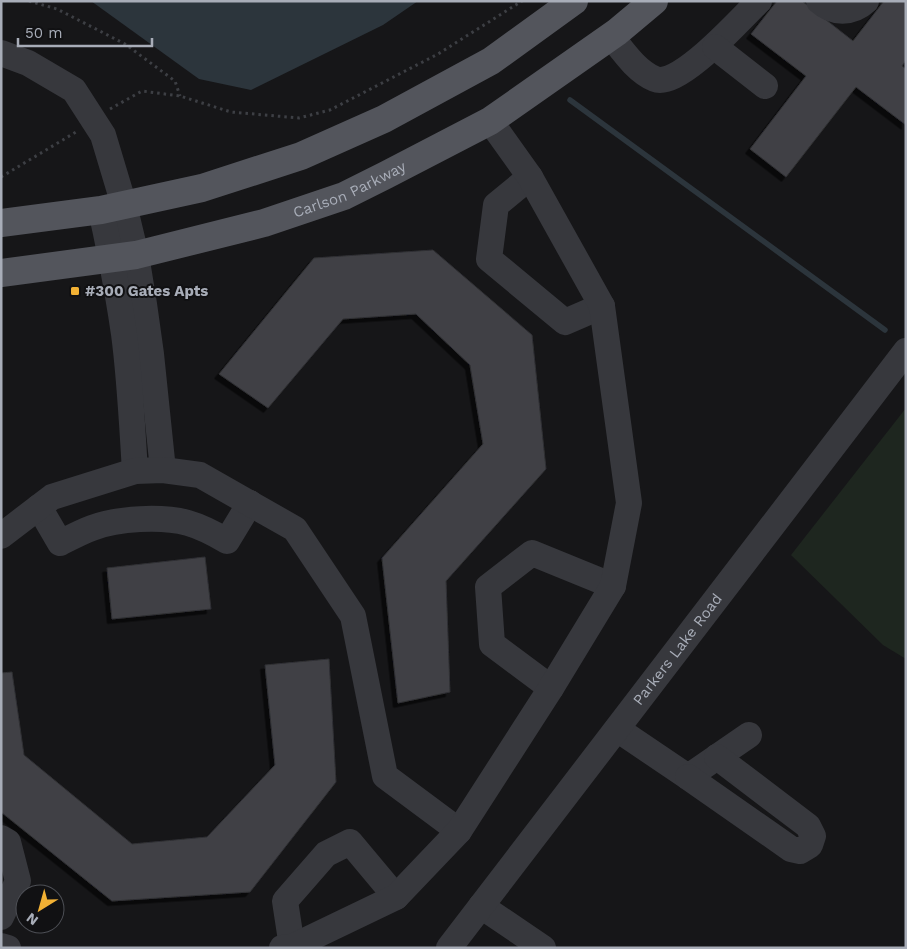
<svg xmlns="http://www.w3.org/2000/svg" width="907" height="949" viewBox="0 0 907 949" font-family="'Work Sans',sans-serif">
	<style>
		.green { fill: #1e261f }
		.water { fill: #2c353c }
		.lines { fill: none; stroke-linecap: round; stroke-linejoin: round }
		.stream { stroke: #2c353c; stroke-width: 5.5 }
		.building { fill: #404145; stroke: #303034; filter: url(#shadow) }
		.path { stroke: #3d3f44; stroke-width: 3; stroke-dasharray: 2.5 4; stroke-linecap: butt }
		.minor { stroke: #37383d; stroke-width: 26 }
		.major { stroke: #53555c; stroke-width: 28 }
		.poi-dot { fill: #f2b134; stroke: #111113; stroke-width: 2 }
		.labels { text-anchor: middle; dominant-baseline: central; stroke-width: 4; stroke-linejoin: round; paint-order: stroke }
		.street-label { font-size: 15px; fill: #a8adb8; stroke: #111113 }
		.poi-label { font-size: 15px; font-weight: bold; fill: #a8adb8; stroke: #111113; text-anchor: start }
	</style>
	<defs>
		<filter id="shadow"><feDropShadow dx="-4.5" dy="4.5" stdDeviation="0" flood-color="#0009"/></filter>
	</defs>
	<rect width="100%" height="100%" fill="#161618"/>
	<path class="green" d="M906,408V659L883,645L791,555Z"/>
	<path class="water" d="M91,1H418L383,25L251,90L199,79Z"/>
	<g class="lines">
		<path class="stream" d="M570,100L885,330"/>
	</g>
	<path class="building" d="M777,1H802L853,41L884,1H906V60L902,66L906,69V125L856,87L786,177L750,149L806,76L751,34Z
		M433,250L532,335L546,469L446,581L450,692L398,703L382,558L483,444L470,365L416,314L343,319L268,408L219,374L314,258Z
		M205,557L211,609L112,619L107,568Z
		M329,659L336,782L250,892L112,901L1,812V673L12,672L24,755L132,844L207,837L275,765L265,665Z"/>
	<g class="lines">
		<path class="path" d="M29,1L57,9L125,44L175,81L180,96
			M110,109L142,91L180,96L231,112L299,118L330,110L438,54L522,1
			M1,177L76,132"/>
		<g class="minor">
			<path d="M819,1C833,14 852,14 866,1"/>
			<path d="M611,36C623,51 636,71 655,79C679,89 742,17 759,1"/>
			<path d="M715,47L765,86"/>
			<path d="M1,53L28,63L74,90L103,135L124,205L136,255L144,304L151,354L163,470"/>
			<path d="M530,177L496,205L489,259L565,322L602,306"/>
			<path d="M101,210C110,251 118,292 124,334C130,379 132,425 135,471"/>
			<path d="M39,507L60,543C70,538 81,532 92,528C118,518 162,516 188,523C202,527 215,534 227,541L250,503"/>
			<path d="M1,536L52,497L135,471L163,470L200,475L295,529L353,616L385,776L459,831"/>
			<path d="M551,688L492,644L488,587L532,553L613,586"/>
			<path d="M617,729L688,777L749,735"/>
			<path d="M688,777L791,849L800,851L810,845L813,836L808,826L717,757"/>
			<path d="M1,838L8,842L18,881L1,917"/>
			<path d="M481,906L543,948"/>
			<path d="M1,946L8,948"/>
			<path d="M292,947L285,901L326,854L350,842L396,897"/>
			<path d="M282,948L292,947L396,897L459,831L551,688L613,586L629,503L602,306L530,177L490,121"/>
			<path id="s1" d="M449,948L906,351"/>
		</g>
		<g class="major">
			<path d="M1,223L101,210L202,188L301,156L384,119L491,61L574,1"/>
			<path id="s2" d="M1,273L136,255L264,223L344,196L386,175L490,121L617,32L654,1"/>
		</g>
	</g>
	<rect class="poi-dot" x="70" y="286" width="10" height="10" rx="2.5"/>
	<g class="labels">
		<g class="street-label">
			<text stroke="none"><textPath href="#s2" startOffset="360">Carlson Parkway</textPath></text>
			<text stroke="none"><textPath href="#s1" startOffset="376">Parkers Lake Road</textPath></text>
		</g>
		<g class="poi-label">
			<text x="85" y="291">#300 Gates Apts</text>
		</g>
	</g>
	<rect width="907" height="949" fill="none" stroke="#a8adb8" stroke-width="5"/>
	<g transform="translate(40 909) rotate(217)"><circle r="24" fill="#111113" stroke="#4d4f55"/>
	<path d="M0-4L9 19L0 12L-9 19Z" fill="#f2b134"/>
	<text y="-8" font-size="14" font-weight="bold" text-anchor="middle" fill="#a8adb8">N</text>
	</g>
	<path d="M18 38v8h134v-8" fill="none" stroke="#a8adb8" stroke-width="2.5"/>
	<text x="25" y="38" font-size="15" fill="#a8adb8" stroke="#111113" stroke-width="4" paint-order="stroke">50 m</text>
</svg>
